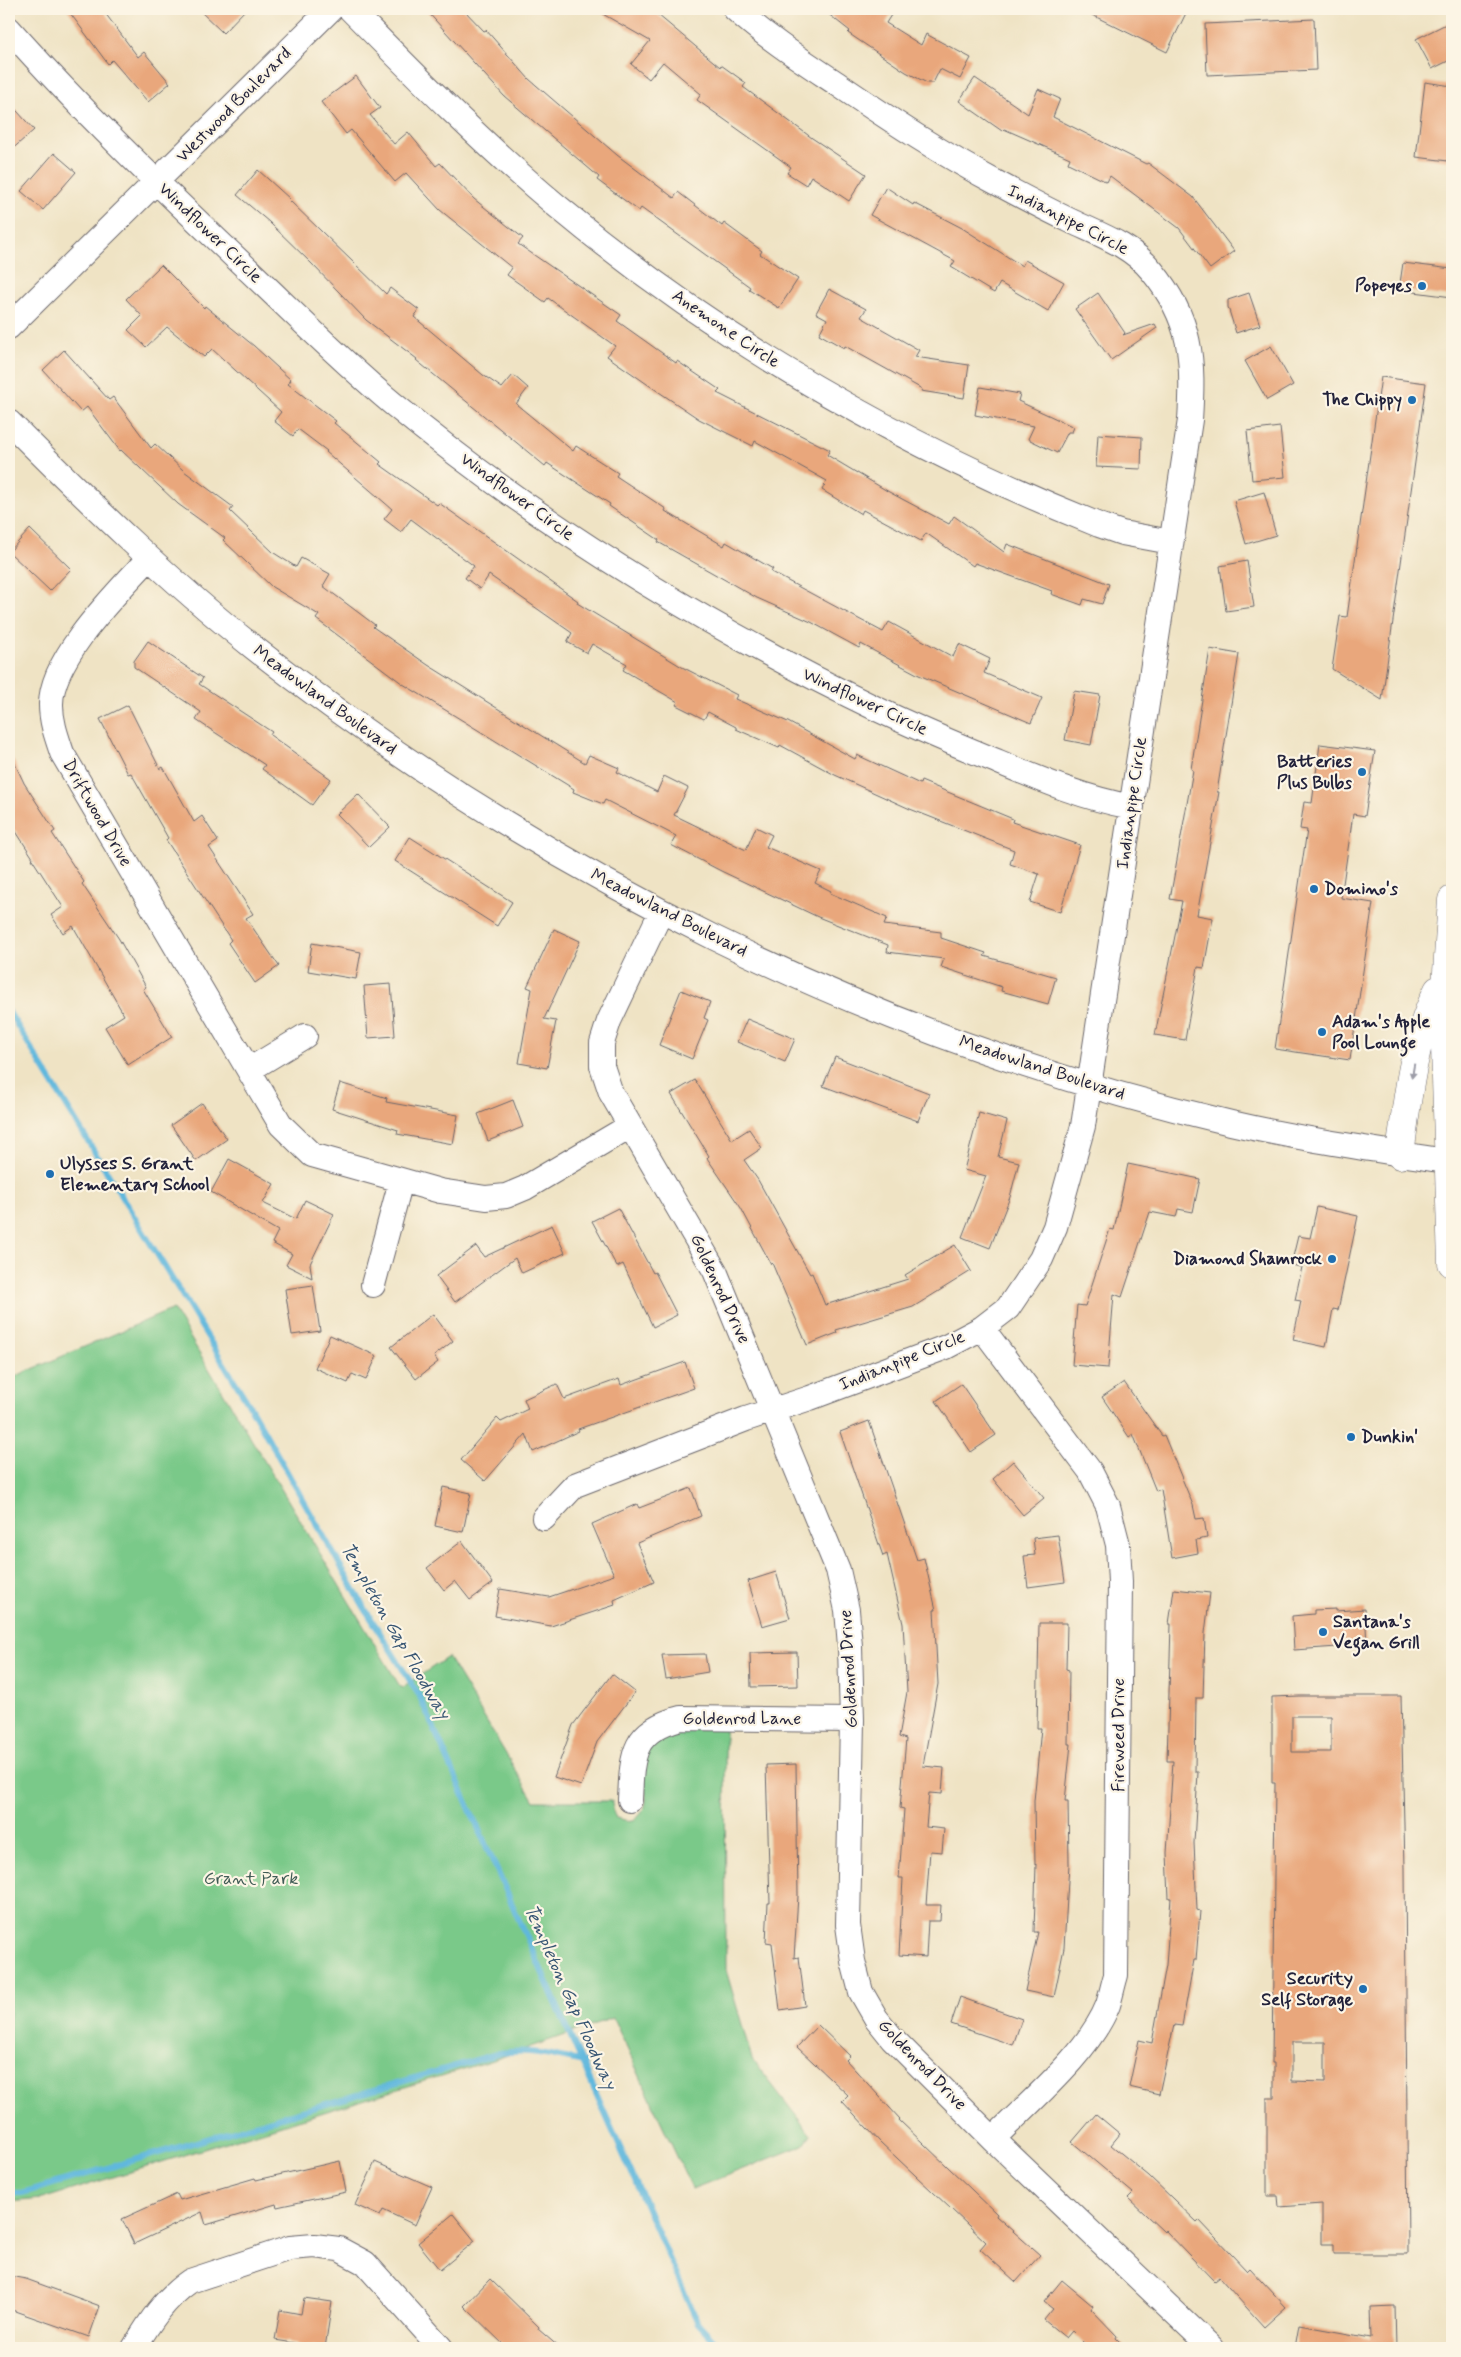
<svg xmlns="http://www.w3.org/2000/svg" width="1461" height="2357" viewBox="0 0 1461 2357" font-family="Mynerve,sans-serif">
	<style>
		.green { fill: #7ac989; stroke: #4e7662 }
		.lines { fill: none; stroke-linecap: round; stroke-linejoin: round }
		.stream { stroke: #60b8dd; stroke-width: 6 }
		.building { fill: #e9a77c; fill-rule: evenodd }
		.minor-casing { stroke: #6a666b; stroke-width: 26 }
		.major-casing { stroke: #6a666b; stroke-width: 29 }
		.minor { stroke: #fff; stroke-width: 24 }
		.major { stroke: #fff; stroke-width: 28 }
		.oneway { fill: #9c9ca7 }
		.poi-dot { fill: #1f6fb2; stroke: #fcf5e5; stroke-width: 2 }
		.labels { text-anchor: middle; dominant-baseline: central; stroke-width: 4.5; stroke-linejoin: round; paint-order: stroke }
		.street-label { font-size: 18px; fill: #22223b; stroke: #fcf5e5 }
		.poi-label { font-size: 18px; font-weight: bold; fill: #22223b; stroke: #fcf5e5; text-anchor: end }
		.park-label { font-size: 18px; fill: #415c56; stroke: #fcf5e5 }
		.water-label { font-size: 19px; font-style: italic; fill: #385674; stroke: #fcf5e5 }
	</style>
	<rect width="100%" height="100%" fill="#fcf5e5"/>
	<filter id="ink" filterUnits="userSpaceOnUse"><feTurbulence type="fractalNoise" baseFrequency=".02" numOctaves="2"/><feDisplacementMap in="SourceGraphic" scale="10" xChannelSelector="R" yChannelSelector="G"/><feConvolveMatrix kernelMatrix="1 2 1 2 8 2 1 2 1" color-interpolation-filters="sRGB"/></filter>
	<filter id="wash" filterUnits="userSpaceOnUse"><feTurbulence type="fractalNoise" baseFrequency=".0096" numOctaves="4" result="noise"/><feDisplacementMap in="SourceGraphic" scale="20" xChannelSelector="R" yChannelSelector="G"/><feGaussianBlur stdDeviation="1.12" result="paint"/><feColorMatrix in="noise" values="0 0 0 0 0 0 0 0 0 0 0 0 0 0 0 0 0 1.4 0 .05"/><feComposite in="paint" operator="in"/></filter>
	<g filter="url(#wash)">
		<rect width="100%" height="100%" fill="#efe3c4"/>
		<path class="green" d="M173,1309L401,1688L448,1657L534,1801H612L613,1810L617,1818C625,1820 633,1823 639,1816C653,1801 642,1787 642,1770C642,1760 650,1746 654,1736L682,1726L725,1725L726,1970L752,2059L811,2135L804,2145L692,2189L613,2018L499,2058L42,2199L9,2202V1379Z"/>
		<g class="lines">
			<path class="stream" d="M9,1012L248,1403L364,1607L420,1697L698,2323L721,2348
				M9,2193H22L500,2053C529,2048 555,2056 584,2062"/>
		</g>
		<g id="blocks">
			<path class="building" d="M67,9H102L138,57L144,52L170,83L148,102L112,60L108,64Z
				M198,9H246L223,33Z
				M425,9H463L484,31L486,30L529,79L617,155L674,198L678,192L722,226L724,223L762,251L760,254L798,279L779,308L749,289L750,287L641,208L639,211L597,180L599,177L504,96Z
				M594,9H661L658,15L720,67L721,65L746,83L743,87L812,138L866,174L849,201L811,176L806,185L787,173L791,167L697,100L701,94L663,62L649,79L631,64L650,41Z
				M822,9H881L891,15L886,23L921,45L926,34L971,58L960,79L940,69L933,83H927L906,72L848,33L850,31Z
				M1080,9H1188L1167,52Z
				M1314,19L1316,70L1207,75L1205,24Z
				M1452,21V59L1432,69L1416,39Z
				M356,76L380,108L370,115L394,144L408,132L436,166L440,163L474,199L523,238L518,244L621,315L617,321L676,363L677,361L720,390L717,393L830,450L827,455L889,492L949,524L954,516L1004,552L1007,544L1109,584L1102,604L1084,599L1082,605L1051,594L1052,591L975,563L973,566L926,533L921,541L863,510L861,514L822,490L827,481L755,441L753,446L699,419L647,384L607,356L615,346L548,298L545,302L507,275L512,268L440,210L406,173L395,182L351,130L346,134L321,102Z
				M975,78L1028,114L1038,89L1060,99L1053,117L1146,164L1148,163L1193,197L1234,251L1210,269L1179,228L1110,176L1107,182L1068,163L1070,158L1004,129L1002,131L959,101Z
				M1425,82L1452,86V129L1448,161L1416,157Z
				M9,102L34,130L9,152Z
				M54,153L76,172L43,210L21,191Z
				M258,170L290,199L289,200L386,294L390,288L419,310L414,317L483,375L502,388L513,375L528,388L516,404L573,451L576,446L618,473L616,476L666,509L665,511L724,546L726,542L773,569L771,572L883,632L889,622L953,657L959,644L990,659L984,673L1042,698L1031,723L919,675L861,644L859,648L811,622L757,598L658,542L659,540L609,506L610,504L547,463L545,466L416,360L417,359L366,320L311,263L269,222L237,195Z
				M886,187L913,205L914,203L962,228L1022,266L1025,260L1064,282L1048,311L1000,283L994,293L951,267L955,261L870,215Z
				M1403,263L1452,269V297L1399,290Z
				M161,265L204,308L205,306L254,346L291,380L288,384L336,421L334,423L381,462L379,464L437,505L439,503L578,601L577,603L682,667L737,695L735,699L788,722L855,759L857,755L920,784L921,781L1013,819L1012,822L1080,845L1060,912L1030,902L1039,874L1010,864L1014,850L910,809L835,775L780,745L779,748L736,729V727L708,712L704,719L676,705L678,702L623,670L627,664L592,644L587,653L567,642L572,633L489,575L480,589L465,578L474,566L411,519L401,532L384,519L392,509L326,452L327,451L298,429L293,436L274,421L281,412L212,349L204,357L167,327L146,347L128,330L142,316L126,299Z
				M829,289L866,309L861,317L919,350L915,357L969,365L964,398L921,391L922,389L845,346L844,348L819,334L827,319L816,313Z
				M1098,293L1125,333L1123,335L1155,324L1157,328L1111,360L1075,309Z
				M1249,293L1260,325L1236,333L1228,307V300Z
				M1271,346L1293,385L1267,400L1245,361Z
				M64,350L109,400L113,397L151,448L155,444L184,471L233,507L230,511L274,553L296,567L301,558L330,574L323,586L375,625L373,627L428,665L585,763L589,755L619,768L617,772L657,792L664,776L688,788L674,815L746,850L756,827L772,835L766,847L821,871L815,883L831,891L830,893L887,918L884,925L941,932V938L986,953L984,956L1056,977L1048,1004L1001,991L1002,987L941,967L944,959L887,952L888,945L818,917L721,871L671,845L676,836L605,800L603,804L573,792L574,789L403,684L316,619L319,615L272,587L223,540L225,538L178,504L121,450L120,451L87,407L81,412L43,370Z
				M1381,377L1426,383L1382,700L1332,669L1340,616L1347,617Z
				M980,387L1020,394L1018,401L1074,427L1072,432H1068L1057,453L1028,439L1034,426L975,415Z
				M1280,427L1285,477L1252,480L1247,431Z
				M1098,434L1142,437L1141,469L1096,467Z
				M1264,492L1276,535L1246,544L1234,501Z
				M30,529L71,569L50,591L9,552Z
				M1247,561L1254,607L1226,611L1220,566Z
				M148,641L203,678L199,684L272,732L270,735L331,779L312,805L262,769L265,765L196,720L201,712L134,667V661Z
				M1210,649L1239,654L1217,792H1219L1197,915L1213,918L1204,968L1198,967L1185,1040L1155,1035L1182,901L1170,899L1193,770L1191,769Z
				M1074,691L1100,695L1091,745L1065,740Z
				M128,705L160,769L163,767L194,822L202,816L218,841L209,847L253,914L246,918L279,966L255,983L228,943L231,940L166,840L168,838L131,773L128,774L100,719Z
				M1320,744L1375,751L1365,816L1353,814L1341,898L1373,903L1350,1060L1275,1049L1307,830L1300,829L1304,802L1312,803Z
				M9,751L24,783L55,831L52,833L84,882L82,884L119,939L146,987L143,989L172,1037L128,1065L105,1027L124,1015L73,926L63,933L51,915L63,907L32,859L33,858L15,830L9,834Z
				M358,794L390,827L369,847L337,814Z
				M410,837L512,902L497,926L395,861Z
				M554,929L580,941L544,1019L556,1021L547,1068L519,1063L532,989L527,987Z
				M312,943L361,952L356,979L308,971Z
				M391,984L395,1036L368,1038L364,986Z
				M681,990L710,1002L704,1018L708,1020L692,1059L659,1045Z
				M747,1019L795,1039L785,1062L737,1042Z
				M835,1057L929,1093L918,1121L823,1086Z
				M695,1080L732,1140L749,1129L762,1148L744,1160L758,1180L810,1274L812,1273L825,1305L908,1279L905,1275L955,1245L971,1271L913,1307L836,1330L837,1333L807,1345L772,1263L771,1264L741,1208L707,1158L709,1156L671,1094Z
				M340,1083L387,1098L386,1102L458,1115L453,1144L397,1134L398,1130L332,1109Z
				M513,1100L523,1127L488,1141L478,1114Z
				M202,1103L227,1139L196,1161L171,1125Z
				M979,1113L1007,1121L998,1157L1019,1162L1010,1197L990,1248L962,1237L986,1176L964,1170Z
				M229,1159L274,1184L263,1203L296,1219L305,1200L334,1214L310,1264L312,1278L286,1265L292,1254L272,1243L278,1231L211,1192Z
				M1128,1164L1200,1179L1193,1212L1178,1209L1176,1217L1150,1212L1122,1297L1114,1294L1108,1368L1072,1365L1077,1305L1085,1306L1110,1229L1114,1230Z
				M1317,1207L1358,1216L1338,1310L1333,1309L1326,1347L1293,1340L1301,1301L1295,1300L1302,1267L1291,1265L1298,1236L1310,1238Z
				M618,1208L653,1273L655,1272L677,1315L653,1327L623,1264L617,1267L592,1221Z
				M552,1225L565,1253L522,1273L515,1258L455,1302L436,1276L476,1246L484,1257Z
				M313,1285L320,1331L292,1335L285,1289Z
				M433,1314L453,1341L434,1356L438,1362L416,1379L391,1347Z
				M330,1335L377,1356L366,1380L352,1374L348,1383L315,1368Z
				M685,1362L694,1388L578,1429L579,1431L533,1452L526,1434L485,1481L461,1460L497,1418L501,1422L528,1409L524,1399L557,1384L564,1399L619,1379L621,1385Z
				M1124,1382L1162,1436L1164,1435L1193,1505L1196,1519L1204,1518L1207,1538L1196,1540L1198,1553L1172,1558L1161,1489L1156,1491L1133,1434L1129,1437L1102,1397Z
				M961,1384L996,1435L971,1452L936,1401Z
				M869,1421L917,1560L924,1558L936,1610H934L938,1684L923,1766L944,1768L942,1794L929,1793L926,1827L944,1829L942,1852L930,1851L926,1905H941L940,1921H928L926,1957L899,1955L903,1878H899L904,1809L900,1808L906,1739L899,1737L907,1692L903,1624L887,1554L883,1556L840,1432Z
				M1013,1461L1044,1498L1023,1515L993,1479Z
				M443,1487L471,1493L463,1532L435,1526Z
				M691,1488L701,1516L637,1543L654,1582L614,1600L615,1605L551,1626L495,1616L500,1589L549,1597L614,1575L592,1524L637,1504L639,1508Z
				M1058,1535L1065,1582L1028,1587L1024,1556L1035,1555L1033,1538Z
				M462,1541L493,1583L470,1600L455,1581L444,1590L427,1568Z
				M776,1572L790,1618L762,1626L748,1581Z
				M1174,1589L1210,1593L1205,1633L1203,1698H1196L1195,1772H1198L1194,1843L1197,1910L1200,1911L1196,1960H1194L1182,2026L1174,2025L1159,2094L1129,2087L1139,2040L1152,2043L1166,1965L1171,1898H1169L1167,1853L1173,1761H1167L1171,1624H1169Z
				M1336,1609V1611L1365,1609L1367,1645L1294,1650L1292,1616L1314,1614V1610Z
				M1039,1623H1067L1066,1669L1069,1670L1068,1744H1071L1065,1801H1068L1069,1864L1064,1948L1054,1997L1025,1991L1038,1932H1034L1036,1864L1035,1865L1034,1801L1041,1728H1037Z
				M797,1652L798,1686L751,1687L750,1653Z
				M705,1654L708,1672L666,1679L662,1655Z
				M612,1674L635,1692L597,1742L581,1786L554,1777L573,1725Z
				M1300,1696H1401L1405,1868L1408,2254H1334V2244H1322V2204L1279,2207L1278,2196H1267V2098H1274V2063H1272L1275,1783H1272V1697ZM1292,1716H1331V1752H1292ZM1292,2042H1325V2082L1292,2081Z
				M796,1764L798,1896L794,1958L799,1957L805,2006L780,2010L772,1943L766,1942L768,1903H770L766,1765Z
				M960,1997L1022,2019L1013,2045L951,2024Z
				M818,2025L850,2056L846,2060L900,2119L899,2120L997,2214L996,2216L1040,2255L1016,2282L980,2249L986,2242L880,2142L842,2101L848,2095L797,2047Z
				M1096,2114L1120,2134L1111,2145L1149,2176L1197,2222L1199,2220L1247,2271L1250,2268L1286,2307L1264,2327L1219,2277L1214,2281L1165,2230L1164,2232L1128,2198L1133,2193L1072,2142Z
				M340,2161L346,2192L277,2207L276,2204L206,2225L202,2212L134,2244L122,2219L177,2194L180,2200L255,2178L256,2180Z
				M375,2162L432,2187L415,2225L383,2210L380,2216L355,2205Z
				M453,2214L475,2241L440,2270L418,2243Z
				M9,2276L26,2279L100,2306L89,2337L9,2309Z
				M490,2279L539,2327L538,2329L560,2348H507L464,2306Z
				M1062,2280L1093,2306L1091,2309L1117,2336L1116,2338L1126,2348H1089L1072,2331L1066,2338L1044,2320L1053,2309L1044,2302Z
				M304,2298L332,2302L325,2348L275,2340L280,2310L301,2314Z
				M1395,2306L1396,2348H1295L1299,2325L1371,2338L1370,2307Z"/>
		</g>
	</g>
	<g filter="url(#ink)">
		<use href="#blocks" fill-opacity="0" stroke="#6a666b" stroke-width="1"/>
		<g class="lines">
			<g class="minor-casing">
				<path id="minor" d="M350,9C417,77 483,144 557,206C720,342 902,446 1099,525L1122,533L1171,542
					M9,29C81,110 160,186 239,261C289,308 338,358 392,403C541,526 705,626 879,710C917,728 955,744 994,760C1039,779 1083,798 1132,807
					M9,327L331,9
					M9,422C87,500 166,578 253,647C540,873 875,1040 1231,1123C1304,1140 1378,1150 1452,1162
					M149,558C118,592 50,658 51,705C51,722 57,738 62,753L281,1125L312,1155L440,1191L486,1198L506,1196L525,1188L630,1126
					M661,912L609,1021L602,1043V1066L611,1093L715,1271L838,1570L847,1610L850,1646L852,1720L848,1925L853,1961L861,1992L876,2018L892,2038L993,2139L1212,2348
					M249,1070L305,1036
					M373,1285L401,1181
					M982,1328L1090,1471L1108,1506L1118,1545L1120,1582L1116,1975C1113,1985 1111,1995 1108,2005C1089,2053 1029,2102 993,2139
					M544,1518L575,1485L746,1419L810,1398L946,1347L982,1328L1008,1308L1041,1259L1055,1227L1083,1126L1190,420C1194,359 1192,320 1152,271C1132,246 1101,235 1073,222C1048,210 1023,197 999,184C942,154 892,121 839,85C803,61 767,38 735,9
					M630,1800C632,1755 632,1730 681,1718L852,1720
					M134,2348C149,2323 165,2298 190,2281L290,2248L314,2246L339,2249L365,2263L441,2348"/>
			</g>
			<g class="major-casing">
				<path id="major" d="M1452,900L1444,1016L1452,1263
					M1400,1155C1407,1100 1413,1040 1438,990"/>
			</g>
			<use href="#minor" class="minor"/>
			<use href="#major" class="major"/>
		</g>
		<defs><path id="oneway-solid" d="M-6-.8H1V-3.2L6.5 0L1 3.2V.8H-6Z" transform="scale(1.25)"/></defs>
		<use class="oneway" href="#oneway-solid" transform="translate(1413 1071) rotate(100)"/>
	</g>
	<g class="poi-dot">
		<circle cx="1422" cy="286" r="5"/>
		<circle cx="1412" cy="400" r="5"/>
		<circle cx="1362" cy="772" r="5"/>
		<circle cx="1314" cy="889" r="5"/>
		<circle cx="1322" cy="1032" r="5"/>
		<circle cx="50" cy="1174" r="5"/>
		<circle cx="1332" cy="1259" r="5"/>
		<circle cx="1351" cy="1437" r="5"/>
		<circle cx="1323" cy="1632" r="5"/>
		<circle cx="1363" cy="1989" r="5"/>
	</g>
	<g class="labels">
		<g class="street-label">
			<text transform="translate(234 105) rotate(-45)">Westwood Boulevard</text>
			<text transform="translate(1068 220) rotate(27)">Indianpipe Circle</text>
			<text transform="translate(210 233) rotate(44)">Windflower Circle</text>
			<text transform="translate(726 329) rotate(34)">Anemone Circle</text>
			<text transform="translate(517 497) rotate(36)">Windflower Circle</text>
			<text transform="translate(325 700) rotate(36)">Meadowland Boulevard</text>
			<text transform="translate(865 702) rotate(25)">Windflower Circle</text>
			<text transform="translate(1132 803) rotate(-82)">Indianpipe Circle</text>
			<text transform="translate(97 813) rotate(60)">Driftwood Drive</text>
			<text transform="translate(669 913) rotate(27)">Meadowland Boulevard</text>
			<text transform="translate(1042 1068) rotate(18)">Meadowland Boulevard</text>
			<text transform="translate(720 1289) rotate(65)">Goldenrod Drive</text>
			<text transform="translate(902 1361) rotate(-22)">Indianpipe Circle</text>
			<text transform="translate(849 1669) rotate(-93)">Goldenrod Drive</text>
			<text x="742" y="1719">Goldenrod Lane</text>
			<text transform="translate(1119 1735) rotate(-90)">Fireweed Drive</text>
			<text transform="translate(922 2065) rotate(46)">Goldenrod Drive</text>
		</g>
		<g class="poi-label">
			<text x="1412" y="286">Popeyes</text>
			<text x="1402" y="400">The Chippy</text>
			<text x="1352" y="762">Batteries<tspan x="1352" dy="21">Plus Bulbs</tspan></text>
			<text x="1324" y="889" text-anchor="start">Domino's</text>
			<text x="1332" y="1022" text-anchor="start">Adam's Apple<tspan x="1332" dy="21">Pool Lounge</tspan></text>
			<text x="60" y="1164" text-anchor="start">Ulysses S. Grant<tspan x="60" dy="21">Elementary School</tspan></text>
			<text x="1322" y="1259">Diamond Shamrock</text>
			<text x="1361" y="1437" text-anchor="start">Dunkin'</text>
			<text x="1333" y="1622" text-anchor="start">Santana's<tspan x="1333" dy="21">Vegan Grill</tspan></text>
			<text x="1353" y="1979">Security<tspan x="1353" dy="21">Self Storage</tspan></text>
		</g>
		<g class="park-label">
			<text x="251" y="1879">Grant Park</text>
		</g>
		<g class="water-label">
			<text transform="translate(395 1631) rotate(60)">Templeton Gap Floodway</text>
			<text transform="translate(570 1997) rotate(66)">Templeton Gap Floodway</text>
		</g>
	</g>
	<rect width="1461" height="2357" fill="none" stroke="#fcf5e5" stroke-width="30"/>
</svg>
